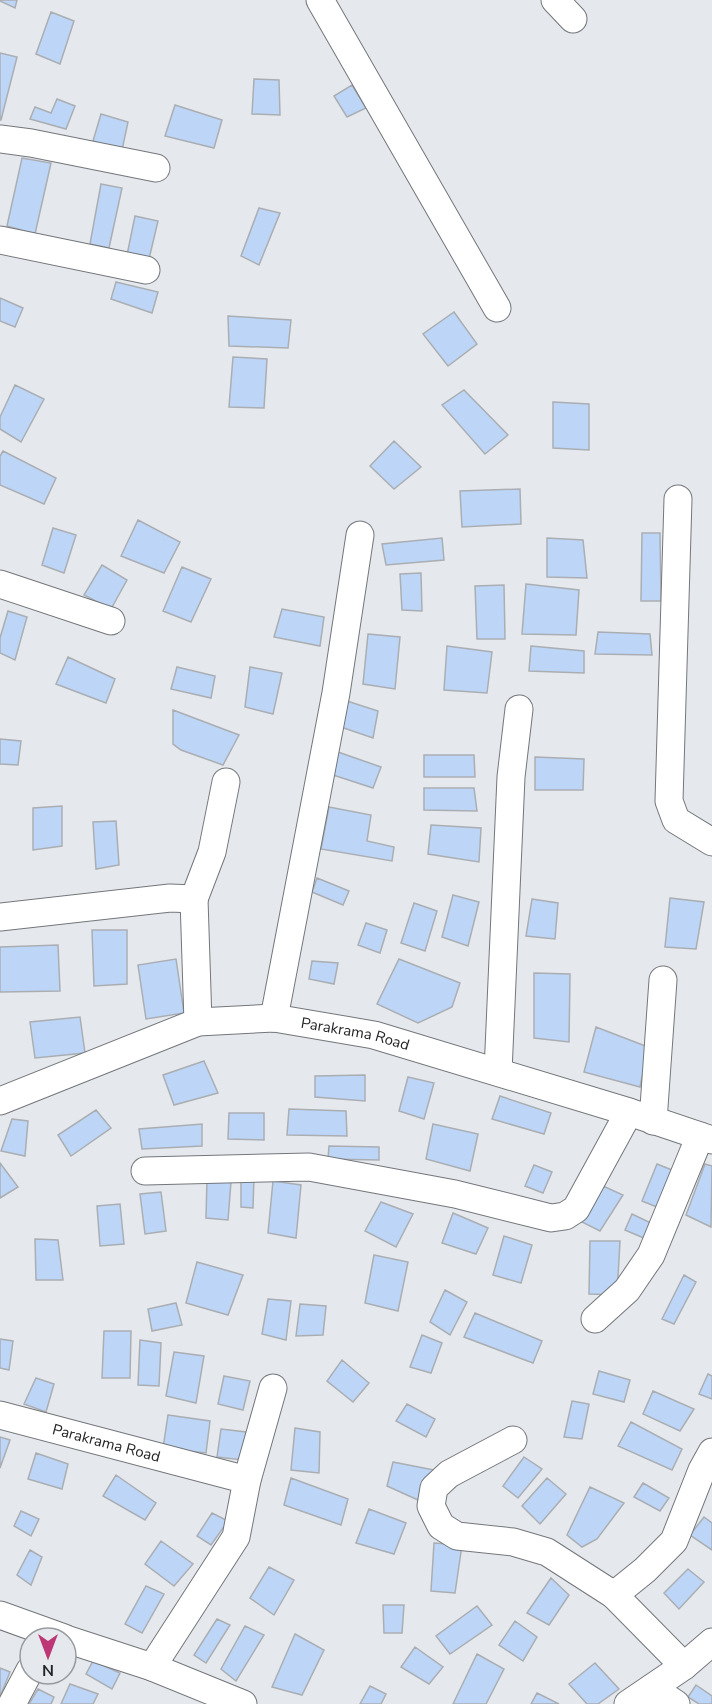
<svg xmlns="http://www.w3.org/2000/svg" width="712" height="1704" viewBox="0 0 712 1704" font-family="'Nunito Sans',sans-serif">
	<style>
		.building { fill: #bdd6f8; stroke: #aaaeb2; stroke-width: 1.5 }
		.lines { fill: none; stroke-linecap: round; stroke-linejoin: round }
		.street-casing { stroke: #73767a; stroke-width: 29 }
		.street { stroke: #fff; stroke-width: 27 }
		.labels { text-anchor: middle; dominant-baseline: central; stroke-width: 4.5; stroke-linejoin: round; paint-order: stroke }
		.street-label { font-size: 15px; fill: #232426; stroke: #e5e9ee }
	</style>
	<rect width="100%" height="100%" fill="#e5e9ee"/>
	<path class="building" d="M0,0H17L15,8L0,1Z
		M51,12L74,21L60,64L36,54Z
		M0,53L17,57L1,120H0Z
		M254,79L279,80L280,115L252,114Z
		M352,85L366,108L347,117L334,96Z
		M57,99L75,106L66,129L30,119L35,107L51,113Z
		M175,105L222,120L214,148L165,136Z
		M101,114L128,122L122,150L93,141Z
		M22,158L51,163L35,234L7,226Z
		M101,184L122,188L109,248L90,244Z
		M259,208L280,213L259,265L241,256Z
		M135,216L158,221L149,259L127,255Z
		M116,282L158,292L152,313L111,299Z
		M0,298L23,308L15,327L0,321Z
		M454,312L477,344L448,366L423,334Z
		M228,316L291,320L288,348L229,346Z
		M233,357L267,359L264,408L229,407Z
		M15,385L44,399L21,442L0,429V417Z
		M464,390L508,435L485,454L442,405Z
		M553,402L589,404V450L553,448Z
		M394,441L421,467L394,489L370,466Z
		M3,451L56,478L44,504L0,485V456Z
		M520,489L521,524L462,527L460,491Z
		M138,520L180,542L164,573L121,556Z
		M53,528L76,535L64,573L42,565Z
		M642,533H660L661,601H641Z
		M442,538L444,560L386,565L382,544Z
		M547,538L583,540L587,578L547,577Z
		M102,565L127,580L111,609L84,595Z
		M182,567L211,579L191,622L163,611Z
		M421,573L422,611L402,610L400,574Z
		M526,584L579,590L576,635L522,634Z
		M504,585L505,639H477L475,586Z
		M282,609L324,617L320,646L274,637Z
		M8,611L27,617L15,660L0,653V638Z
		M598,632L650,634L652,655L595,654Z
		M368,634L400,637L395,689L363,684Z
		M447,646L492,652L487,693L444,690Z
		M531,646L584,651V673L529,671Z
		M68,657L115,679L106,703L56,684Z
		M177,667L215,676L211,698L171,689Z
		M250,667L282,673L273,714L245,707Z
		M347,701L378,711L373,738L338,726Z
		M173,710L239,735L223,765L181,750L173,744Z
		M0,739L21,741L18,765L0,764Z
		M338,752L381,767L373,788L330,774Z
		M424,755H474L475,777H424Z
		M535,757L584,759L583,790H535Z
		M424,788H474L477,811L424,810Z
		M62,806V846L33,850V808Z
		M329,807L371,815L367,841L394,847L392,861L321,849Z
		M116,821L119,865L96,869L93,822Z
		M431,825L481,828L479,862L428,854Z
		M317,878L349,891L343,905L312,892Z
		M453,895L479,902L468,946L442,937Z
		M670,898L704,902L696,949L665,947Z
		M532,899L558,903L555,939L526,936Z
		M414,903L437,911L425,951L401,943Z
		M366,923L387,930L380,953L358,945Z
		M92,930H127V984L94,986Z
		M58,945L60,991L0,992V947Z
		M176,959L184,1013L146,1019L138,965Z
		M399,959L460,983L452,1007L418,1023L377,1004Z
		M312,961L338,963L334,984L309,979Z
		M534,973L570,974L569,1042L534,1038Z
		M80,1017L85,1053L35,1058L30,1022Z
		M596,1027L648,1047L640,1087L584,1072Z
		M204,1061L218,1093L174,1105L163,1075Z
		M365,1075V1101L315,1097V1076Z
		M408,1077L434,1083L424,1119L399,1111Z
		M500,1096L551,1113L544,1134L492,1119Z
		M289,1109L346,1111L347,1136L287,1135Z
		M96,1110L111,1128L71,1156L58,1135Z
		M229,1113H264V1140L228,1139Z
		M12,1119L28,1121L25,1156L1,1151Z
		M202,1124V1146L142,1149L139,1129Z
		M433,1124L478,1134L470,1171L426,1159Z
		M329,1146L379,1147V1160L328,1159Z
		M0,1163L18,1187L0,1198Z
		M657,1164L672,1170L657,1207L642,1201Z
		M705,1164L712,1166L711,1227L686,1215Z
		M534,1165L552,1172L543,1193L525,1186Z
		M241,1175L254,1176L253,1208L241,1207Z
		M207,1178L231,1182L228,1220L206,1218Z
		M273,1181L301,1185L296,1238L268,1233Z
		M603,1186L623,1195L600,1231L582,1222Z
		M161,1192L166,1231L145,1234L140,1194Z
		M381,1202L413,1214L396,1247L365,1231Z
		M120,1204L124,1244L100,1246L97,1206Z
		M453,1213L488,1228L476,1254L442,1243Z
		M632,1214L653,1224L646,1239L625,1230Z
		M504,1236L532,1245L521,1283L493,1275Z
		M35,1239L58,1240L63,1280H36Z
		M590,1241H620L617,1295L589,1294Z
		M374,1255L408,1262L398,1311L365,1303Z
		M197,1262L243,1275L228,1315L186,1303Z
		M684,1275L696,1282L674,1324L662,1319Z
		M445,1290L467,1302L450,1335L430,1322Z
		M268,1299L291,1301L286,1340L262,1334Z
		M176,1303L182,1325L152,1331L148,1309Z
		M300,1304L326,1306L323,1335L296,1336Z
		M475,1313L542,1341L533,1363L464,1337Z
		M104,1331H131L130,1378H102Z
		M422,1335L442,1343L431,1373L410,1367Z
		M0,1339L13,1341L9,1370L0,1368Z
		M140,1340L161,1343L159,1386L138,1385Z
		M174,1352L204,1356L196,1403L166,1396Z
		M342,1360L369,1383L353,1402L327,1381Z
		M599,1371L630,1380L624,1402L593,1394Z
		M708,1374L712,1376V1399L699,1394Z
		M224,1376L250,1381L243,1410L218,1404Z
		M36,1378L54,1384L46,1412L24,1404Z
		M653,1391L694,1409L680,1431L643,1414Z
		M572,1401L589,1404L582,1439L564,1437Z
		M407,1404L435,1419L426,1437L396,1421Z
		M168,1415L210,1421L206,1453L163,1448Z
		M631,1422L682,1449L672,1470L618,1446Z
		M295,1428L320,1432L319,1473L291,1470Z
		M221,1429L246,1432L243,1460L217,1457Z
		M0,1437L10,1440L0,1468Z
		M36,1453L68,1464L62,1489L28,1479Z
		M524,1457L542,1469L518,1498L503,1486Z
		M393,1462L439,1471L418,1500L387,1486Z
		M116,1475L156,1503L145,1520L103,1496Z
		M291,1478L348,1499L341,1525L284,1505Z
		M547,1478L566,1494L540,1524L522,1506Z
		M643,1483L669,1498L660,1511L634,1497Z
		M590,1487L624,1503L597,1539L582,1547L567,1535Z
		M369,1509L406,1523L394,1554L356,1543Z
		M21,1511L39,1519L31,1536L14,1526Z
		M212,1513L228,1521L211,1545L197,1536Z
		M704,1517L712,1523V1550L690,1535Z
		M161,1541L193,1564L174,1586L145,1564Z
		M434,1543L462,1545L455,1593L431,1591Z
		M30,1550L42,1557L31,1585L17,1575Z
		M269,1567L294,1580L274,1615L250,1598Z
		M688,1569L704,1582L679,1609L664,1593Z
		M551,1578L569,1595L549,1625L527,1613Z
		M146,1586L164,1594L142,1633L125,1624Z
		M383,1605H404L402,1633H384Z
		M477,1606L492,1625L450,1654L436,1636Z
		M217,1619L230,1625L206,1663L194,1655Z
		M515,1621L537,1637L523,1661L499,1645Z
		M245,1626L264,1635L236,1681L221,1669Z
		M295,1634L324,1650L302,1695L272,1687Z
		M415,1647L443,1667L429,1684L401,1667Z
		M477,1654L504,1669L486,1704H453Z
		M93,1661L120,1673L112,1689L86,1674Z
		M595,1663L619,1689L598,1704H587L569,1684Z
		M0,1668L10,1672L0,1697Z
		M70,1684L98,1694L93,1704H61Z
		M696,1685L712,1696V1704H699L688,1697Z
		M370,1686L386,1694L381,1704H360Z
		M38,1689L54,1697L51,1704H29Z
		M537,1693L559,1704H531Z"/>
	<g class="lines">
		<g class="street-casing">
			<g id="street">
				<path d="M320,0L497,308"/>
				<path d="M555,0L573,19"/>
				<path d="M0,139L31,143L156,168"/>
				<path d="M0,240L146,270"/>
				<path d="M678,499L669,801L676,820L712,842"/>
				<path d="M0,584L111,621"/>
				<path d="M194,899L212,852L226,782"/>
				<path d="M0,917L170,898L194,899L198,1022"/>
				<path d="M274,1018L336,693L360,535"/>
				<path d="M498,1072L511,777L519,709"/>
				<path id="s1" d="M0,1101L198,1022L274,1018L374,1035L629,1112L712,1140"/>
				<path d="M653,1121L663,980"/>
				<path d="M145,1171L309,1167L455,1194L551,1218L565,1216L576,1209L629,1112"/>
				<path d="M595,1319L627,1290L651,1255L700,1136"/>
				<path id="s2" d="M0,1415L247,1480"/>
				<path d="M513,1440L449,1474L434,1488L431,1506L441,1526L457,1536L513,1542L547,1552L614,1595L684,1666"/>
				<path d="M614,1595L645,1570L674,1541L702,1470L712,1452"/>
				<path d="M0,1615L64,1638"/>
				<path d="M66,1639L152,1667L243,1704"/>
				<path d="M152,1667L236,1537L247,1480L273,1388"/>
				<path d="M652,1688L676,1704"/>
				<path d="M12,1704L30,1670"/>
				<path d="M628,1704L684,1666L712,1642"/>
			</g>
		</g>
		<use href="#street" class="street"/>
	</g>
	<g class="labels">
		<g class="street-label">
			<text stroke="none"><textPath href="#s1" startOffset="372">Parakrama Road</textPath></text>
			<text stroke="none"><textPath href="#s2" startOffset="110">Parakrama Road</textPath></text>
		</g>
	</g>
	<g transform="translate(48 1656) rotate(180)"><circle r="28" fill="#e5e9ee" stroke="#979a9e" stroke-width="1.5"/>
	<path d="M0-4.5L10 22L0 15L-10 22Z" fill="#bd3675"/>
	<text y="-9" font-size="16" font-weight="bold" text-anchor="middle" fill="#232426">N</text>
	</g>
</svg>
